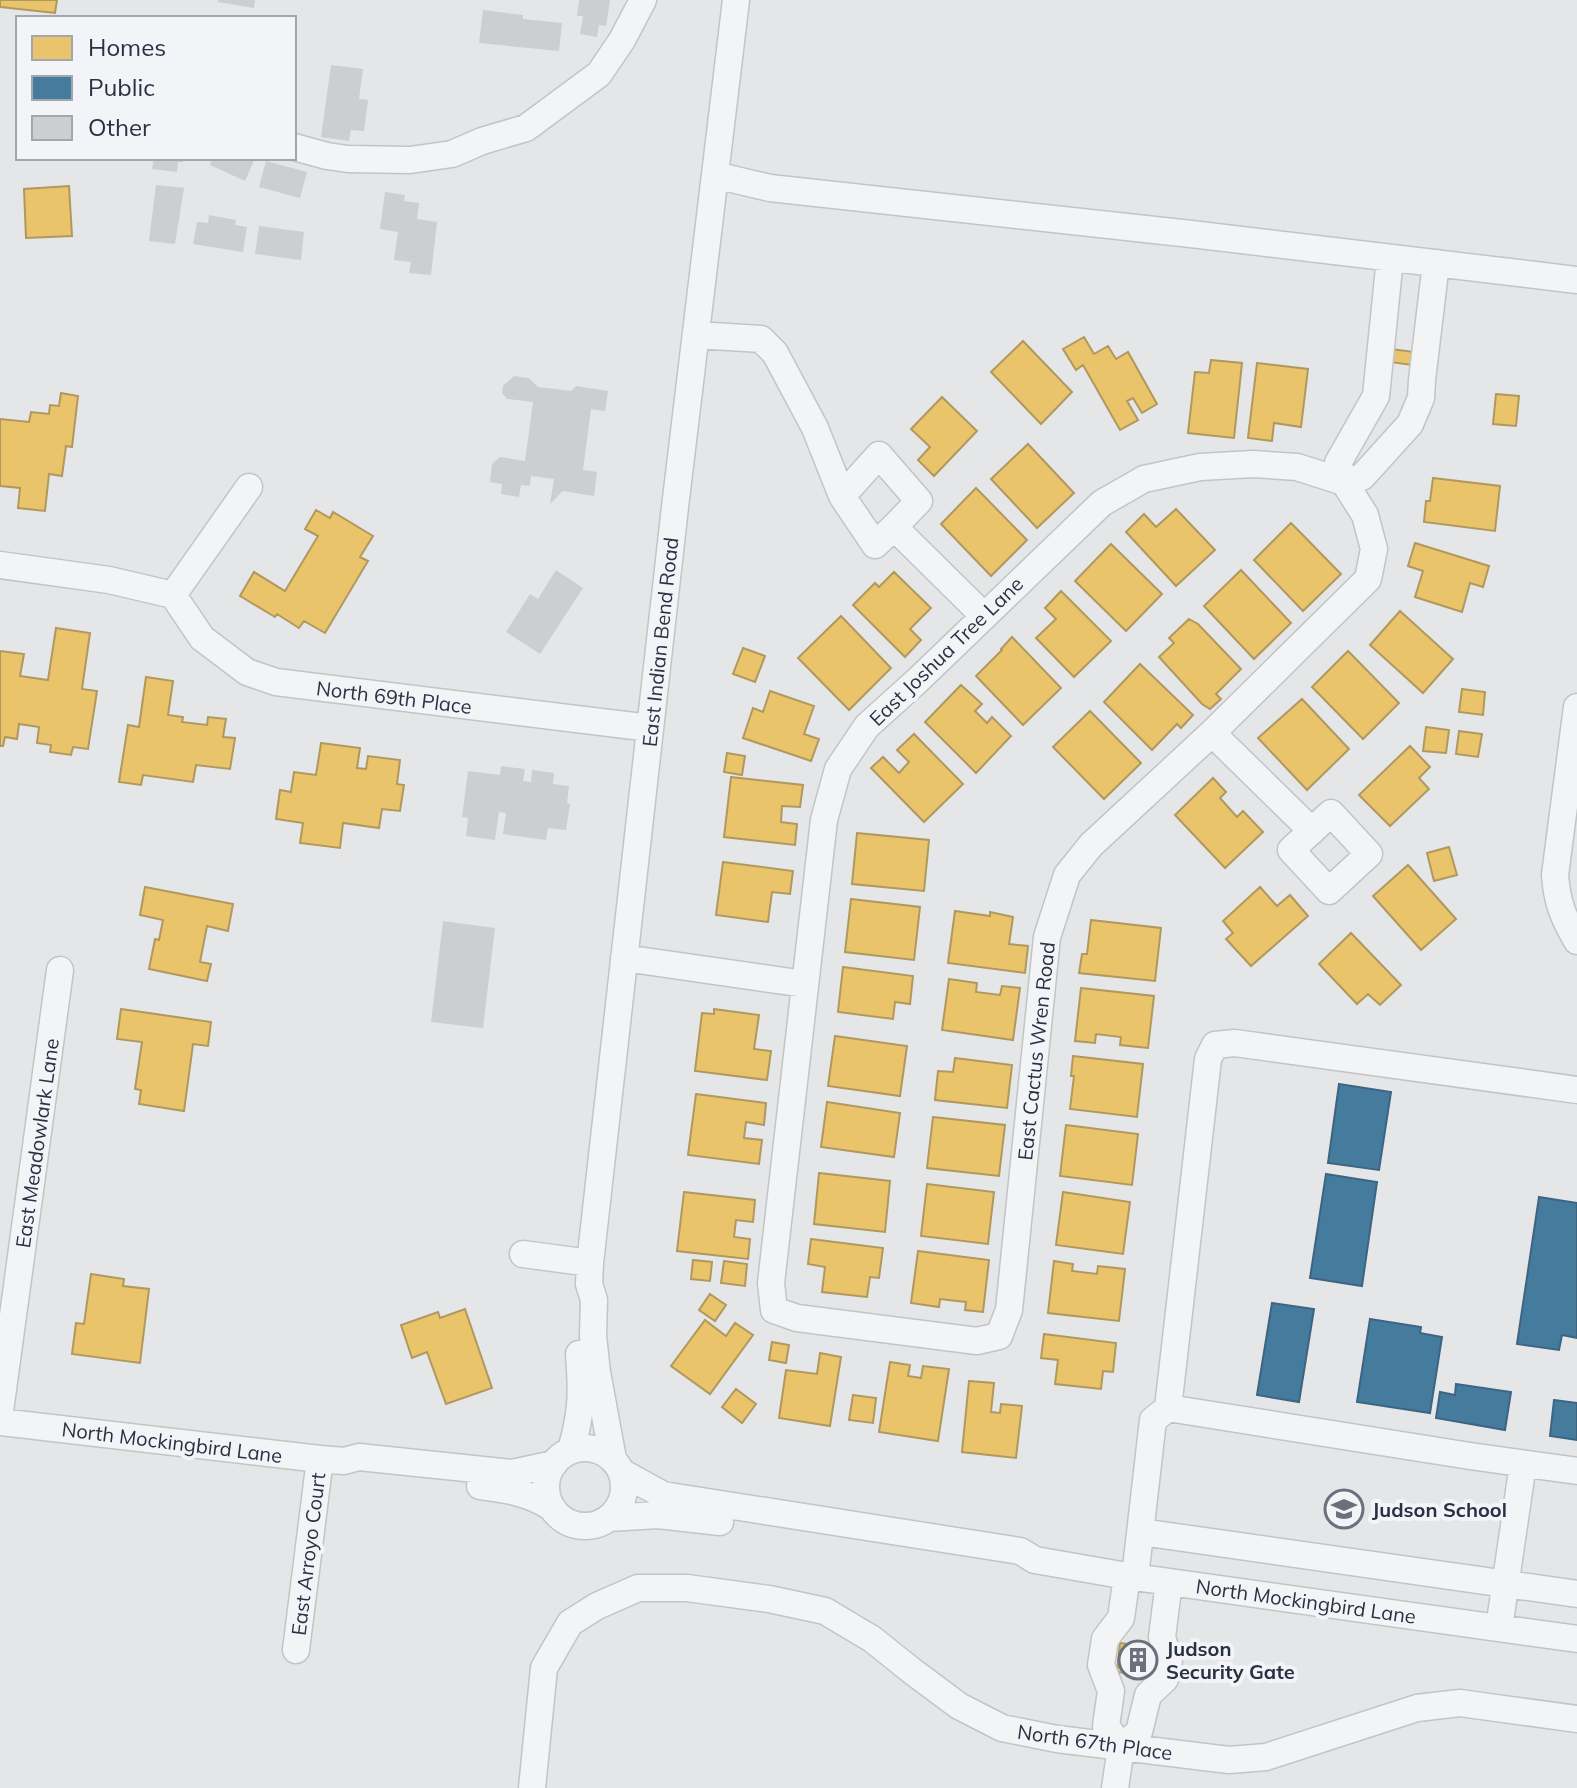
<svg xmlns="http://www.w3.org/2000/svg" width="1577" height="1788" viewBox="0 0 1577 1788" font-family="Mulish,sans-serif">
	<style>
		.homes { fill: #e9c46a; stroke: #b0985e; stroke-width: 2 }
		.public { fill: #457b9d; stroke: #3d6582; stroke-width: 2 }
		.building { fill: #ccced0 }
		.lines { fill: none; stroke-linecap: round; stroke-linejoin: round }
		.minor-casing { stroke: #c2c4c6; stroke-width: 29 }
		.minor { stroke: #f3f4f5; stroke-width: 26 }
		.labels { text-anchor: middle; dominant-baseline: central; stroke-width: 8; stroke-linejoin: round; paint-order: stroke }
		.street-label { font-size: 20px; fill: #2a3142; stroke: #f2f4f7 }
		.poi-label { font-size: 20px; font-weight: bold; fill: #2a3142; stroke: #f2f4f7; text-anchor: start }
	</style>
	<rect width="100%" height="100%" fill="#e4e6e8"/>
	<path class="homes" d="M0,0H57L55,13L0,7Z
		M69,186L72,236L26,238L24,189Z
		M1084,337L1094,354L1108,346L1116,359L1128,352L1157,404L1142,413L1133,398L1127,401L1138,420L1120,430L1083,365L1076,370L1063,349Z
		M1023,341L1072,392L1041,424L991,372Z
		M1391,349L1414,352L1412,365L1390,362Z
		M1211,360L1242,363L1234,438L1188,433L1195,372L1209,373Z
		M1257,363L1308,369L1301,427L1274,423L1272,441L1248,438Z
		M61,393L78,396L72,447L66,446L62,476L49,474L45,511L18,508L20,488L0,486V419L29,422L31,412L49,414L50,405L59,406Z
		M1496,394L1519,396L1516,426L1493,424Z
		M942,397L977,431L934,476L918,460L930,447L911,429Z
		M1028,444L1074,493L1037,528L991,479Z
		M1433,478L1500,486L1495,531L1424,522L1426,501H1430Z
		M976,488L1027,540L991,576L941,524Z
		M1176,509L1215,550L1176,586L1126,532L1144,514L1156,527Z
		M316,510L330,518L333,512L373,536L360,557L368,561L325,633L304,621L299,628L277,614L275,617L240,596L254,572L285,591L318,536L305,529Z
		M1291,523L1341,574L1303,611L1254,560Z
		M1415,543L1489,566L1483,587L1470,583L1462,612L1415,597L1423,571L1408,566Z
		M1111,544L1162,594L1126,631L1075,581Z
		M1241,570L1291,623L1254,659L1204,606Z
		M894,572L931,608L910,629L921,640L905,657L853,605L875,583L879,587Z
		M1061,591L1111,641L1074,677L1036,638L1056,619L1045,608Z
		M1400,611L1453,659L1423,693L1370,645Z
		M841,616L891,668L849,710L798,658Z
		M1189,619L1198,624L1241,669L1216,694L1221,699L1210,709L1202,704L1159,657L1174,643L1169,638Z
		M56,628L90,633L82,689L97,691L88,749L73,747L71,755L50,752L51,745L37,743L39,727L19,724L17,739L5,737L3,746H0V651L24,654L20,676L48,680Z
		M1012,637L1061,688L1023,725L976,676L1002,650L1001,649Z
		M743,648L765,656L755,682L733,674Z
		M1348,651L1399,703L1363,739L1312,687Z
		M1140,664L1193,715L1181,728L1177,724L1152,750L1104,702Z
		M146,677L173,681L168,715L183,717L182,722L207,725L208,717L226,719L223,737L235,738L230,769L196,765L193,782L143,775L141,785L119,782L128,725L139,727Z
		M961,685L982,704L975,711L987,723L992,717L1011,736L976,773L925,722Z
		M1462,689L1485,692L1483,715L1459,712Z
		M770,691L814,706L804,734L819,739L811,761L743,738L753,708L763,712Z
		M1302,699L1349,749L1307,790L1258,738Z
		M1090,711L1141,763L1104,799L1053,747Z
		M1426,727L1449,730L1446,753L1423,751Z
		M1459,731L1482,734L1478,757L1456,754Z
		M914,734L963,784L924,822L871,768L883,757L899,773L909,762L897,750Z
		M321,743L360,748L357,768L366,769L368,756L400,760L397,784L404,785L400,811L382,809L379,828L343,823L340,848L300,843L303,823L276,819L280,790L291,792L294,772L316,775Z
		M1410,746L1430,767L1419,778L1429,789L1390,826L1359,795Z
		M727,753L745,756L742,775L724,772Z
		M731,777L803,785L800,807L782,806L781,822L797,824L795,845L724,837Z
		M1213,778L1226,792L1220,798L1237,817L1243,811L1263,832L1225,868L1175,815Z
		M857,833L929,840L924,891L852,884Z
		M1449,847L1457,875L1434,881L1427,853Z
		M723,862L793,871L790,894L772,892L768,922L716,915Z
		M1408,865L1456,919L1421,950L1373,896Z
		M145,887L233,904L228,931L207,926L200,962L211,964L207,981L149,969L155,939L159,940L163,920L140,915Z
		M1260,887L1277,906L1290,895L1308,916L1251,966L1226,939L1233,933L1223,921Z
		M851,899L920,907L914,960L845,952Z
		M955,911L990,916V912L1013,917L1009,944L1028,946L1025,973L948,963Z
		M1091,920L1161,928L1155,981L1079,973L1082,954H1087Z
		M1351,933L1401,985L1380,1005L1368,994L1357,1004L1319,964Z
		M843,967L913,976L910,1004L895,1002L893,1019L838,1012Z
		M949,979L977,983L976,992L1000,995L1002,986L1020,988L1013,1040L942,1030Z
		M1081,988L1154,996L1148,1048L1120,1045L1121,1037L1096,1034L1095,1043L1075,1041Z
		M121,1009L211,1022L208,1046L193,1044L184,1111L139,1104L141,1090L135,1089L142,1042L117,1039Z
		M714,1009L759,1015L754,1049L771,1051L767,1080L695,1071L702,1013L714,1014Z
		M835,1036L907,1046L900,1096L828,1086Z
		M1073,1056L1143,1064L1137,1117L1070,1109L1074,1076H1071Z
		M955,1058L1012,1065L1007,1108L935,1100L938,1071L953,1072Z
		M696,1094L766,1103L764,1125L746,1122L744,1138L762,1140L759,1164L688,1155Z
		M827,1102L900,1113L894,1157L821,1147Z
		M933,1117L1005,1125L999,1176L927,1168Z
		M1066,1125L1138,1134L1132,1185L1060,1176Z
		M819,1173L890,1181L885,1232L814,1224Z
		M927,1184L994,1192L988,1244L921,1236Z
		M684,1192L755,1200L753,1222L736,1220L734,1237L750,1239L748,1259L677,1251Z
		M1063,1192L1130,1202L1123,1254L1056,1245Z
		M811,1239L883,1248L879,1278L870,1277L867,1297L822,1292L825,1267L808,1264Z
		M918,1251L989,1260L983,1312L965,1310L966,1302L940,1299L939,1307L911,1303Z
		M693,1260L712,1262L710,1281L691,1279Z
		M724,1261L747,1264L745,1286L721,1283Z
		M1054,1261L1073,1264L1072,1271L1097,1274L1098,1266L1125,1269L1119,1321L1048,1313Z
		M91,1274L124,1279L123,1286L149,1289L140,1363L72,1354L76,1323L84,1324Z
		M710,1294L726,1305L715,1321L699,1310Z
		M465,1309L492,1388L446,1404L427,1352L412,1358L401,1325L438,1312L440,1318Z
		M705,1320L726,1336L735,1323L753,1335L710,1394L671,1366Z
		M1044,1334L1116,1343L1113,1372L1103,1371L1101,1389L1055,1384L1058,1360L1041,1358Z
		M772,1342L789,1345L786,1363L769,1360Z
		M820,1353L841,1357L830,1426L779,1418L786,1370L817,1374Z
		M890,1362L910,1365L908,1376L921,1378L923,1366L949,1369L938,1441L879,1432Z
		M969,1381L994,1383L991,1412L1000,1413L1001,1404L1022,1406L1016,1458L962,1452Z
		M736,1389L756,1404L742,1423L722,1407Z
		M853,1395L876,1398L873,1423L849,1420Z
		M1120,1643L1159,1648L1155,1677L1117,1672Z"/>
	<path class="public" d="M1339,1084L1391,1092L1379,1170L1328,1163Z
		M1326,1174L1377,1182L1362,1286L1310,1278Z
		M1539,1197L1577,1203V1338L1562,1335L1559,1350L1517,1344Z
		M1272,1303L1314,1309L1299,1402L1257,1395Z
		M1370,1319L1421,1327L1420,1333L1442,1337L1430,1413L1357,1402Z
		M1456,1384L1511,1392L1505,1430L1436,1418L1440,1392L1455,1395Z
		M1554,1400L1577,1403V1440L1550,1436Z"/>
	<path class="building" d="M218,0H255L254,8L218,2Z
		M579,0H610L606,26L599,25L597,37L580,34L583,16H577Z
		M483,10L523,15V19L562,23L559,51L479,43Z
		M331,65L363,69L359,99L368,100L364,131L351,130L349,141L321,137Z
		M154,158H184L183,162H178L177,172L152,169Z
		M213,158H255L245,181L210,165Z
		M266,161L307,172L300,198L259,187Z
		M156,185L184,188L175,244L149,241Z
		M385,192L405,195L404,201L419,203L417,219L437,222L431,275L409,273L411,262L394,260L398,232L380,229Z
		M209,215L236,220L235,225L247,227L243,252L193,244L197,222L208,223Z
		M259,226L304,232L301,260L255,254Z
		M514,376L529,378L538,387L571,391L576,386L608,391L605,411L591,409L583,470L597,472L594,496L563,491L550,504L554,479L531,476L530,486L521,485L519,497L501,494L502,484L490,482L492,464L500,457L525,461L533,402L507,399L502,393L503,386Z
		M556,570L583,588L540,654L506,632L530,594L538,599Z
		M501,766L525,769L523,781L531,782L532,770L554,773L553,784L569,786L567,803L570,804L566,830L548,828L546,840L503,834L506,813L499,812L495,840L466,836L468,818L462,817L468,771L500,775Z
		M443,921L495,928L483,1028L431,1022Z"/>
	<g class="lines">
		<g class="minor-casing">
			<path id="minor" d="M294,147L327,156L348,159L410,160L452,154L482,141L526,128L599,74L622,40L643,0
				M715,175L770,188L1191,234L1577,280
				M1390,258L1376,396L1338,463L1344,482L1362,477L1410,424L1421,398L1422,380L1436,263
				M696,335L761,339L775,353L815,428L842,496
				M1253,464L1297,467L1344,482L1365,515L1374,549L1368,579L1212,733L1091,845L1067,875L1047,937L1009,1310L999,1336L977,1341L797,1318L774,1310L771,1283L824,820L838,769L867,726L917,681L1102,503L1144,479L1200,467Z
				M894,527L875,545L842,496L879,455L919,501L894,527L983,615
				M0,565L109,580L173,595L202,638L247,672L276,682L650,728
				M173,595L249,487
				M1577,707L1555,875C1557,902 1563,917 1577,941
				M1212,733L1312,831
				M1331,813L1369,854L1329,891L1291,850Z
				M624,958L805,984
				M1577,1090L1235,1043L1215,1045L1208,1059L1168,1408L1470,1456L1577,1471
				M523,1254L590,1263
				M0,1411L60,970
				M0,1422L320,1459L344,1461L359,1457L512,1473L554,1464
				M546 1487a39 39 0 1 1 78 0a39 39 0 1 1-78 0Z
				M571,1450C582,1412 582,1393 579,1354
				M613,1459L597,1372L593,1336L594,1300L589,1284L590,1263L675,507L736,0
				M623,1473L663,1495L1020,1551L1035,1560L1127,1576L1577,1639
				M480,1486C506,1489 529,1493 551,1507
				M609,1518L658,1515L720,1522
				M1141,1532L1577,1594
				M1135,1577L1153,1420L1168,1408
				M1499,1628L1523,1464
				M296,1650L320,1459
				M1121,1747L1139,1732L1148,1695L1165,1679L1169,1660L1162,1637L1169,1582
				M532,1788L544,1668L570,1623L597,1606L638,1588H687L769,1599L825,1611L872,1639L912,1671L959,1706L1002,1728L1057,1739L1229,1760L1266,1757L1417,1708L1460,1703L1577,1719
				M1115,1788L1121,1747L1106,1726L1111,1691L1101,1665L1105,1639L1121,1618L1127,1576"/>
		</g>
		<use href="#minor" class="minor"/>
	</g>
	<defs>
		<g id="school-ring" transform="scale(2)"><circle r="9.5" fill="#f2f4f7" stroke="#6b707c" stroke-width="1.5"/><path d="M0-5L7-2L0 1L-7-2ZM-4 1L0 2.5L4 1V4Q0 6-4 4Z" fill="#6b707c"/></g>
		<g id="building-ring" transform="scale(2)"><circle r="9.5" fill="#f2f4f7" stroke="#6b707c" stroke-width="1.5"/><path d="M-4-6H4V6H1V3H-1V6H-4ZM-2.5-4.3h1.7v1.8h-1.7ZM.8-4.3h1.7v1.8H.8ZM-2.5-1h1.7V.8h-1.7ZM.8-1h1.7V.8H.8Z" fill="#6b707c"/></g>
	</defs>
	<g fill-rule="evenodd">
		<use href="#school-ring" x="1344" y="1509"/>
		<use href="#building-ring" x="1138" y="1660"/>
	</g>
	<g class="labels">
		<g class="street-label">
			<text transform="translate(660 642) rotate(-84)">East Indian Bend Road</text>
			<text transform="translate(946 651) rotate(-44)">East Joshua Tree Lane</text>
			<text transform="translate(394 697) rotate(7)">North 69th Place</text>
			<text transform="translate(1036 1051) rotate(-84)">East Cactus Wren Road</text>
			<text transform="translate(37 1143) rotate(-82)">East Meadowlark Lane</text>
			<text transform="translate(172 1442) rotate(7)">North Mockingbird Lane</text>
			<text transform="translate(308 1554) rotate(-83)">East Arroyo Court</text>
			<text transform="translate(1306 1601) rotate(8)">North Mockingbird Lane</text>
			<text transform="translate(1095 1742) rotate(8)">North 67th Place</text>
		</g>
		<g class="poi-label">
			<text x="1372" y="1509">Judson School</text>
			<text x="1166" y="1648">Judson<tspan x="1166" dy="23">Security Gate</tspan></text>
		</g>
	</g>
	<rect x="16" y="16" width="280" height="144" fill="#f2f4f7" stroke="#a2a6af" stroke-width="2"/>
	<rect x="32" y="36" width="40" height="24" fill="#e9c46a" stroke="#a2a6af" stroke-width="2"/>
	<text x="88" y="56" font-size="24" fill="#2a3142">Homes</text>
	<rect x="32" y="76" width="40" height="24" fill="#457b9d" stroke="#a2a6af" stroke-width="2"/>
	<text x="88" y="96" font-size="24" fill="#2a3142">Public</text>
	<rect x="32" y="116" width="40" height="24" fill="#ccced0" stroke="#a2a6af" stroke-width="2"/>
	<text x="88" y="136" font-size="24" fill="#2a3142">Other</text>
</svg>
